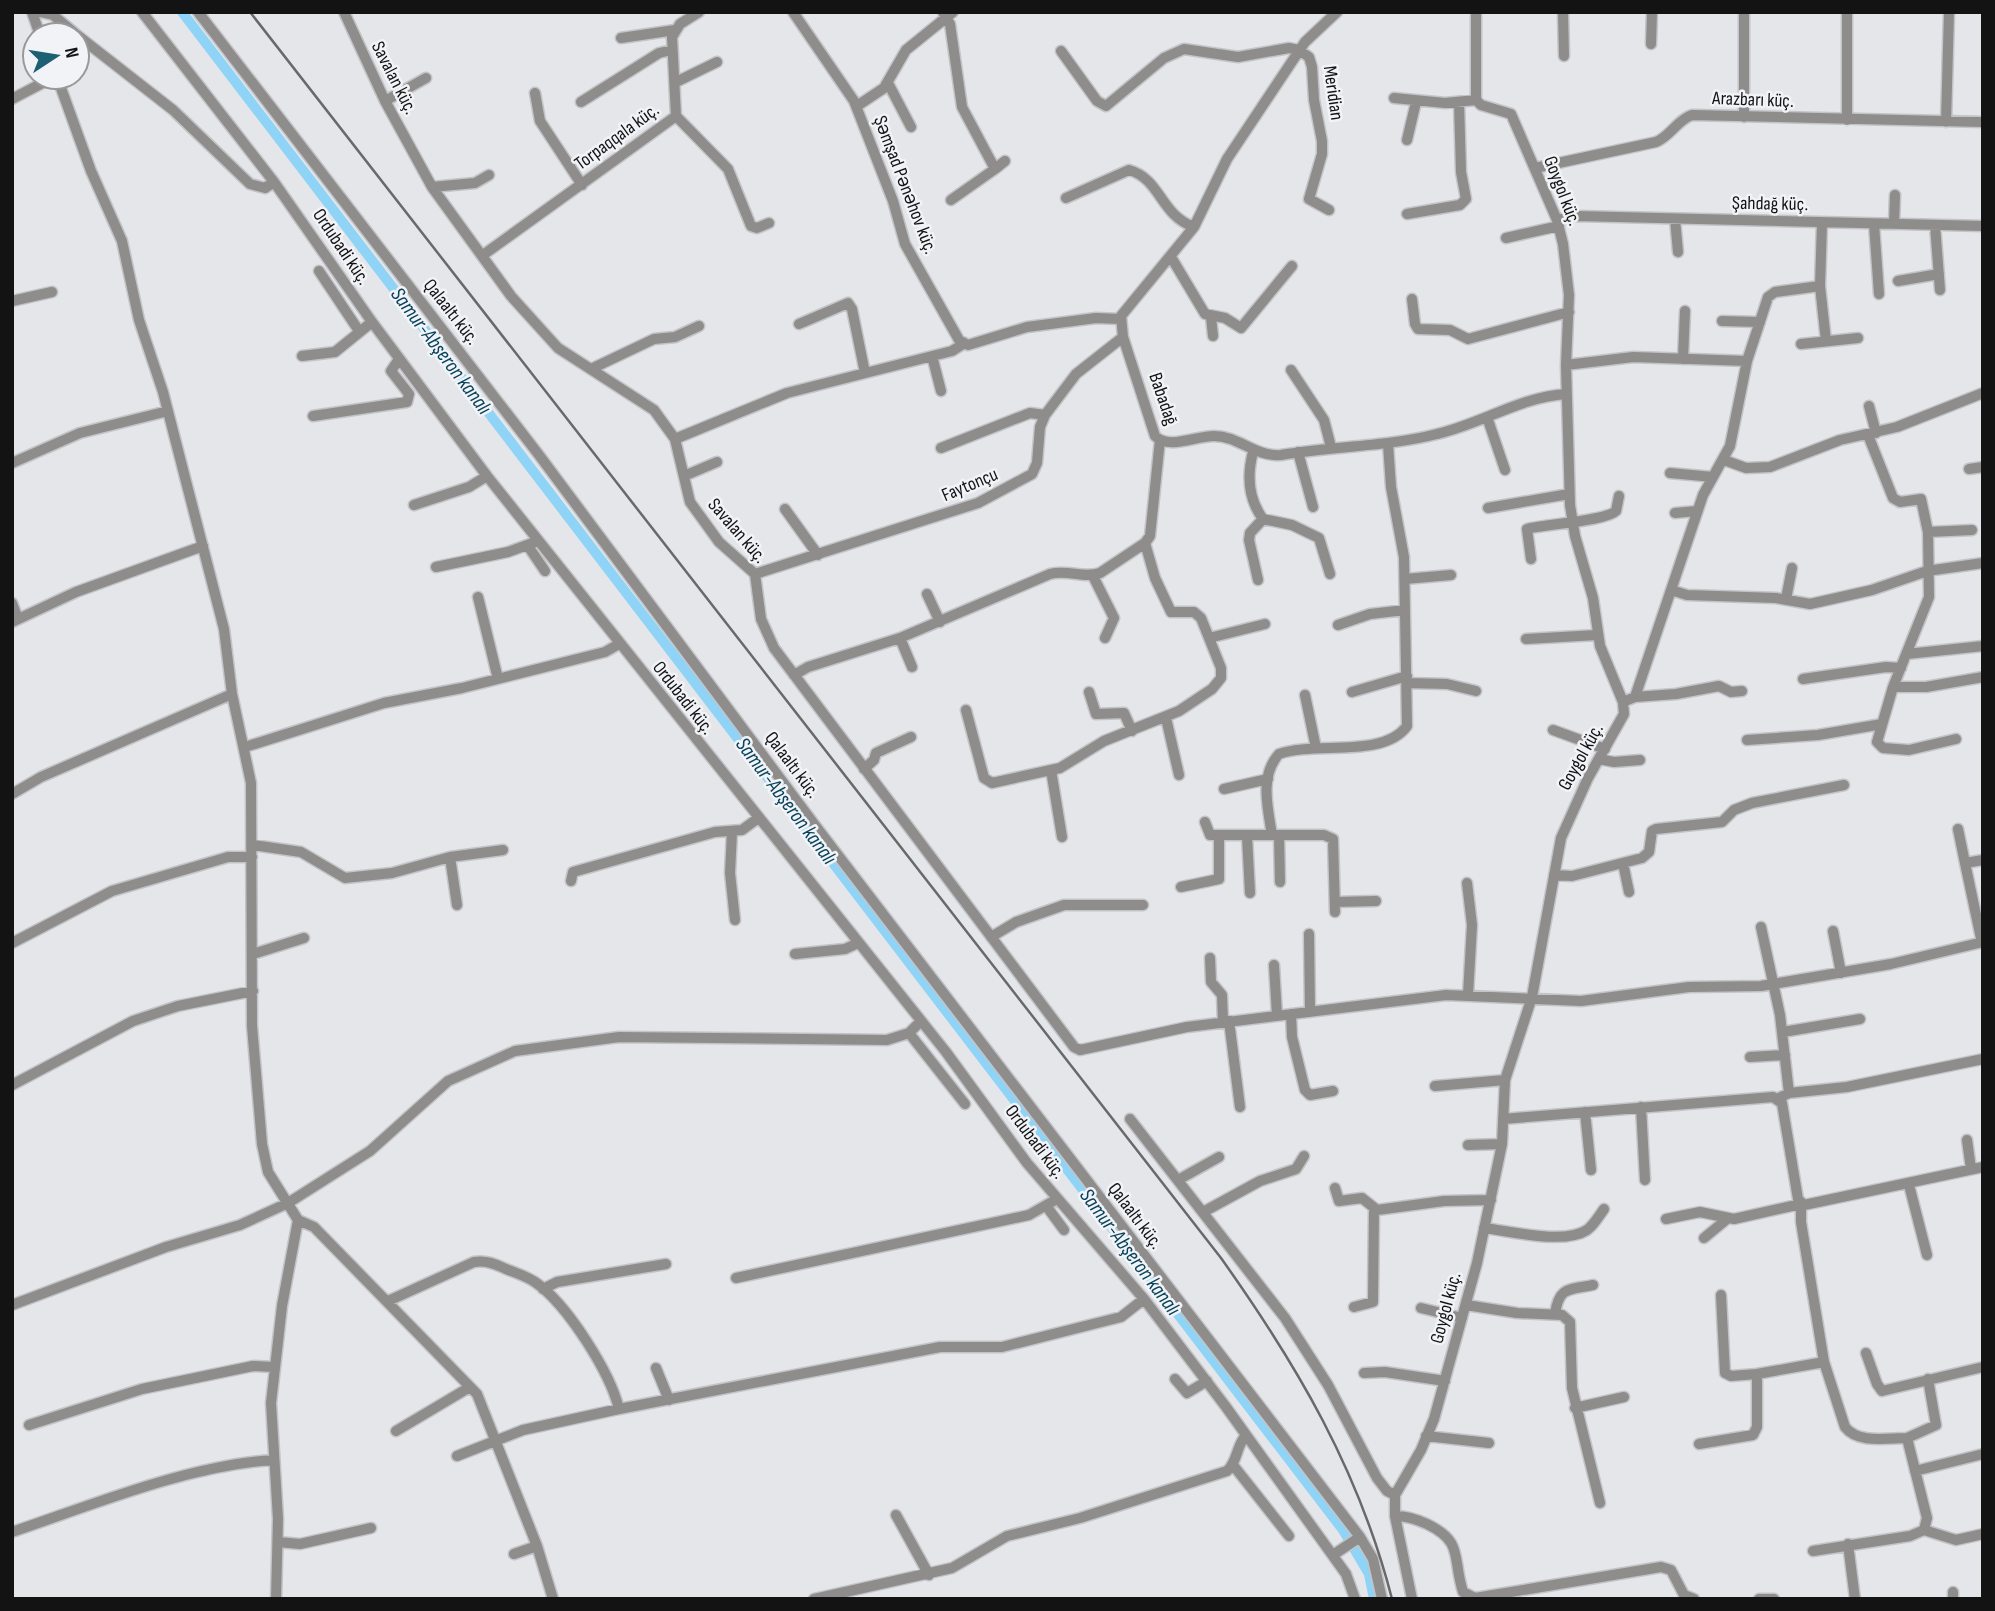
<svg xmlns="http://www.w3.org/2000/svg" width="1995" height="1611" viewBox="0 0 1995 1611" font-family="'Sofia Sans Condensed',sans-serif">
	<style>
		.lines { fill: none; stroke-linecap: round; stroke-linejoin: round }
		.canal { stroke: #8fd4f6; stroke-width: 10 }
		.minor-casing { stroke: #c3c4c8; stroke-width: 13 }
		.minor { stroke: #8e8d8b; stroke-width: 10 }
		.rail { stroke: #69696b; stroke-width: 2.5 }
		.labels { text-anchor: middle; dominant-baseline: central; stroke-width: 5; stroke-linejoin: round; paint-order: stroke }
		.street-label { font-size: 19px; fill: #131314; stroke: #f2f3f7 }
		.water-label { font-size: 21px; font-style: italic; fill: #08445b; stroke: #f2f3f7 }
	</style>
	<rect width="100%" height="100%" fill="#e5e6ea"/>
	<g class="lines">
		<path class="canal" d="M182,12L1343,1530L1369,1574L1374,1599"/>
		<g class="minor-casing">
			<path id="minor" d="M32,12L40,35
				M40,12L53,15L77,35
				M142,12L274,182L372,322L487,476L946,1052L1027,1163L1144,1299L1226,1407L1346,1574L1355,1599
				M198,12L539,455L814,824L1360,1537L1373,1559L1382,1599
				M344,12L385,101L432,187L511,296L558,348L654,410L675,439L690,502L719,542L755,574L761,619L774,648L1074,1047L1080,1050L1187,1027L1446,995L1581,1001L1689,987L1761,986L1891,964L1983,942
				M793,12L854,101L893,201L905,244L959,340L968,345L1027,327L1096,318L1120,319
				M943,12L950,24L962,107L995,169L951,200
				M1337,12L1305,42L1227,159L1194,227L1121,316L1123,337L1155,436C1169,450 1196,436 1214,436C1239,436 1255,457 1281,455C1333,446 1386,447 1437,434C1481,424 1520,397 1566,394
				M1563,12L1564,56
				M1744,12V117
				M1847,12V120
				M77,35L173,110L250,184L265,188L274,182
				M621,38L675,30
				M1651,44L1652,12
				M1061,51L1097,101L1106,106L1164,58L1184,49L1238,57L1289,48L1299,50L1309,57L1312,67L1314,100L1322,141V154L1309,199L1329,210
				M57,77L91,171L122,241L139,320L163,392L224,629L232,694L251,783L252,1026L262,1144L268,1172L298,1220L282,1306L271,1403L278,1519L276,1599
				M676,82L717,62
				M888,83L911,127
				M535,93L540,121L582,185
				M1394,98L1445,103L1476,100
				M12,99L54,77
				M385,101L426,78
				M581,102L659,53L672,50
				M857,106L884,88L906,50L953,12
				M676,116L728,169L751,226L757,228L769,223
				M1946,122L1949,12
				M1407,140L1416,102
				M1535,168L1656,142C1671,136 1677,120 1692,115L1983,122
				M995,169L1005,161
				M432,187L475,183L489,175
				M1066,198L1129,170C1161,179 1160,215 1194,227
				M1407,214L1460,205L1466,199L1461,172L1459,102
				M1675,219L1678,252
				M1557,220L1577,216L1983,226
				M1822,223L1820,286L1826,341
				M1874,224L1879,294
				M1894,224L1895,195
				M1935,225L1940,290
				M1506,238L1559,226
				M483,255L676,116L672,37L680,24L699,12
				M1171,257L1205,314L1225,318L1241,328L1292,266
				M319,271L359,331
				M1898,281L1939,274
				M1412,299L1415,324L1418,329L1450,330L1468,339L1569,312
				M12,301L52,292
				M1211,317L1213,336
				M1722,321L1760,322
				M799,324L848,303L852,309L865,373
				M1801,344L1858,338
				M302,356L335,352L372,322
				M932,356L941,391
				M1683,359L1685,311
				M1566,365L1633,357L1747,361
				M593,368L654,339L675,337L699,326
				M1291,370L1324,420L1331,447
				M1869,406L1876,433
				M313,416L407,402L409,394L391,371L399,359
				M1487,417L1505,470
				M1868,435L1893,498L1900,502L1921,499L1928,532L1929,597L1893,687L1877,742L1883,748L1909,750L1956,739
				M675,439L787,393L952,351L963,344
				M941,448L1030,413L1045,415
				M1253,452C1247,475 1248,499 1263,519L1292,525L1319,538L1330,574
				M1298,452L1313,507
				M1724,460L1746,468L1770,467L1840,440L1897,427L1983,393
				M12,463L80,433L168,411
				M1969,469L1983,467
				M1670,473L1713,477
				M684,476L717,462
				M414,505L469,487L487,476
				M1488,508L1569,494
				M785,509L818,555
				M1675,513L1697,511
				M1928,532L1972,530
				M528,546L545,571
				M1531,559L1527,529C1546,524 1606,521 1616,511L1619,496
				M436,567L508,552L538,541
				M755,574L978,503L1032,474L1037,463L1040,427L1045,415L1076,374L1123,337
				M1093,576L1114,618L1105,638
				M1405,579L1451,575
				M1258,580L1249,540L1250,533L1263,519
				M1671,590L1687,595L1776,598L1810,604L1872,590L1927,571L1983,563
				M927,594L940,622
				M478,597L498,679
				M1786,599L1792,568
				M12,603L18,619
				M12,622L76,592L203,546
				M1338,625L1370,614L1405,610
				M900,638L912,667
				M1209,638L1265,624
				M1526,639L1597,635
				M1907,654L1983,646
				M794,675L808,667L900,638L1050,574C1067,569 1084,579 1100,573L1145,543L1150,536L1160,440
				M1803,679L1886,667L1901,668
				M1407,683L1447,684L1476,691
				M1893,687H1926L1983,677
				M1089,692L1096,714L1124,713L1132,731
				M1352,692L1407,676
				M1305,695L1316,748
				M1635,697L1676,694L1719,686L1731,692L1742,691
				M1623,702L1635,697L1703,495L1730,446L1747,361L1768,297L1775,292L1820,286
				M966,710L984,778L992,783L1060,768L1104,741L1179,711L1212,689L1221,678V668L1201,618L1194,612H1171L1155,578L1145,543
				M1166,718L1179,775
				M1553,730L1605,749
				M1747,740L1818,735L1882,724
				M245,747L384,703L462,688L605,652L619,644
				M1599,759L1614,762L1640,760
				M864,769L874,760L876,753L911,737
				M1051,770L1062,837
				M1224,789L1268,779
				M12,794L41,777L232,694
				M1205,822L1210,835H1272C1268,809 1259,776 1279,754C1315,741 1383,759 1407,726L1404,557L1391,487L1388,444
				M1958,829L1965,863
				M732,832L730,873L735,920
				M1272,835H1324L1333,839L1335,912
				M1279,835L1280,882
				M1247,836L1250,893
				M253,845L301,852L345,878L392,873L450,857L503,850
				M450,857L457,905
				M1623,863L1629,892
				M1554,875L1572,876L1642,858L1649,852L1652,831L1656,829L1722,822L1734,810L1752,803L1844,785
				M571,881L573,872L715,832L742,830L757,819
				M1467,883L1472,925L1468,995
				M1181,887L1219,879V835
				M1335,902L1376,901
				M1761,927L1780,1015L1789,1093
				M1833,931L1841,973
				M1309,934L1310,1012
				M991,937L1016,922L1064,905H1143
				M12,943L112,891L228,857H252
				M1982,943L1965,863L1983,860
				M253,954L304,938
				M795,954L845,949L858,943
				M1210,958L1211,982L1222,995L1223,1022
				M1274,965L1277,1015
				M1291,1014L1292,1037L1305,1090L1310,1095L1333,1091
				M1229,1021L1240,1107
				M1783,1032L1860,1019
				M909,1033L965,1104
				M1750,1057L1785,1055
				M12,1085L133,1021L178,1006L253,991
				M1435,1086L1505,1080
				M1779,1098L1789,1093L1847,1087L1983,1059
				M1641,1107L1645,1180
				M1585,1112L1591,1170
				M1130,1119L1285,1318L1328,1385L1377,1478L1387,1491L1395,1495
				M1503,1119L1773,1097L1782,1103L1798,1199L1804,1205L1983,1167
				M1967,1140L1971,1169
				M1468,1145L1502,1144
				M1178,1180L1219,1157
				M1909,1185L1927,1255
				M1335,1188L1339,1201L1362,1198L1377,1210L1444,1201L1491,1200
				M1047,1207L1064,1230
				M1205,1211L1260,1181L1296,1169L1304,1156
				M1666,1219L1700,1212L1734,1219L1801,1204V1222L1824,1362L1845,1427C1858,1444 1887,1438 1907,1438L1927,1518L1924,1530L1910,1536L1813,1551
				M298,1220L314,1227L477,1394L537,1546L553,1599
				M1484,1228C1510,1231 1564,1245 1587,1230C1594,1225 1599,1216 1604,1209
				M1704,1238L1727,1219
				M736,1278L1029,1215L1057,1199
				M543,1289L557,1282L666,1264
				M1721,1295L1725,1373L1731,1376L1757,1374
				M388,1301L474,1262C486,1260 495,1264 506,1269C516,1273 526,1276 535,1282C567,1304 610,1372 619,1409
				M12,1305L166,1247L240,1225L288,1203L370,1151L448,1081L515,1051L619,1037L887,1040L909,1033L921,1021
				M1466,1305L1517,1313L1562,1315L1570,1322L1572,1388L1600,1503
				M1354,1307L1373,1302L1374,1209
				M1421,1308L1462,1318
				M1555,1314C1559,1286 1569,1290 1593,1285
				M1866,1353L1877,1384L1882,1391L1983,1367
				M656,1368L669,1400
				M1364,1373L1385,1372L1445,1381
				M1175,1379L1187,1393L1207,1381
				M1575,1408L1624,1397
				M29,1425L142,1389L253,1366L274,1367
				M396,1431L470,1387
				M1426,1436L1489,1443
				M1907,1438L1936,1425L1928,1379
				M1699,1444L1753,1435L1757,1427V1374L1824,1362
				M457,1456L523,1430L619,1409L940,1347H1002L1121,1317L1144,1299
				M1233,1465L1289,1536
				M1915,1471L1983,1454
				M896,1515L929,1575
				M1395,1516C1407,1516 1416,1519 1427,1524C1464,1542 1452,1557 1463,1592L1475,1598L1661,1567L1671,1570L1684,1595L1694,1599
				M1924,1530L1956,1540L1983,1534
				M12,1532C92,1505 189,1465 273,1460
				M278,1542L300,1544L371,1528
				M1848,1544L1855,1599
				M514,1554L537,1546
				M1333,1555L1360,1537
				M1953,1592V1599
				M814,1599L952,1568L1007,1536L1080,1518L1227,1471C1238,1461 1236,1446 1246,1435
				M1412,1599L1395,1516V1495L1421,1450L1434,1419L1477,1263L1502,1144L1505,1080L1532,997L1561,838L1588,778L1624,714L1623,702L1600,646L1593,598L1575,536L1570,505L1566,365L1569,295L1563,244L1557,220L1511,114L1481,105L1476,100V12
				M1759,1599H1774"/>
		</g>
		<use href="#minor" class="minor"/>
		<path class="rail" d="M250,12L1221,1258C1297,1365 1359,1470 1392,1599"/>
	</g>
	<g class="labels">
		<g class="street-label">
			<text transform="translate(394 78) rotate(63)">Savalan küç.</text>
			<text transform="translate(1333 93) rotate(82)">Meridian</text>
			<text transform="translate(1753 100) rotate(2)">Arazbarı küç.</text>
			<text transform="translate(617 137) rotate(-36)">Torpaqqala küç.</text>
			<text transform="translate(905 185) rotate(69)">Şəmşad Pənəhov küç.</text>
			<text transform="translate(1562 191) rotate(69)">Goygol küç.</text>
			<text transform="translate(1770 204) rotate(1)">Şahdağ küç.</text>
			<text transform="translate(341 247) rotate(56)">Ordubadi küç.</text>
			<text transform="translate(451 312) rotate(52)">Qalaaltı küç.</text>
			<text transform="translate(1163 399) rotate(71)">Babadağ</text>
			<text transform="translate(970 485) rotate(-23)">Faytonçu</text>
			<text transform="translate(737 531) rotate(49)">Savalan küç.</text>
			<text transform="translate(683 698) rotate(52)">Ordubadi küç.</text>
			<text transform="translate(1581 757) rotate(-61)">Goygol küç.</text>
			<text transform="translate(792 765) rotate(53)">Qalaaltı küç.</text>
			<text transform="translate(1035 1142) rotate(53)">Ordubadi küç.</text>
			<text transform="translate(1135 1216) rotate(53)">Qalaaltı küç.</text>
			<text transform="translate(1446 1308) rotate(-75)">Goygol küç.</text>
		</g>
		<g class="water-label">
			<text transform="translate(441 351) rotate(53)">Samur-Abşeron kanalı</text>
			<text transform="translate(786 801) rotate(53)">Samur-Abşeron kanalı</text>
			<text transform="translate(1130 1252) rotate(53)">Samur-Abşeron kanalı</text>
		</g>
	</g>
	<rect width="1995" height="1611" fill="none" stroke="#131314" stroke-width="28"/>
	<g transform="translate(56 56) rotate(78)"><circle r="33" fill="#f2f3f7" stroke="#99999c" stroke-width="2"/>
	<path d="M0-5L12 26L0 18L-12 26Z" fill="#1d5f73"/>
	<text y="-10" font-size="19" font-weight="bold" text-anchor="middle" fill="#131314">N</text>
	</g>
</svg>
